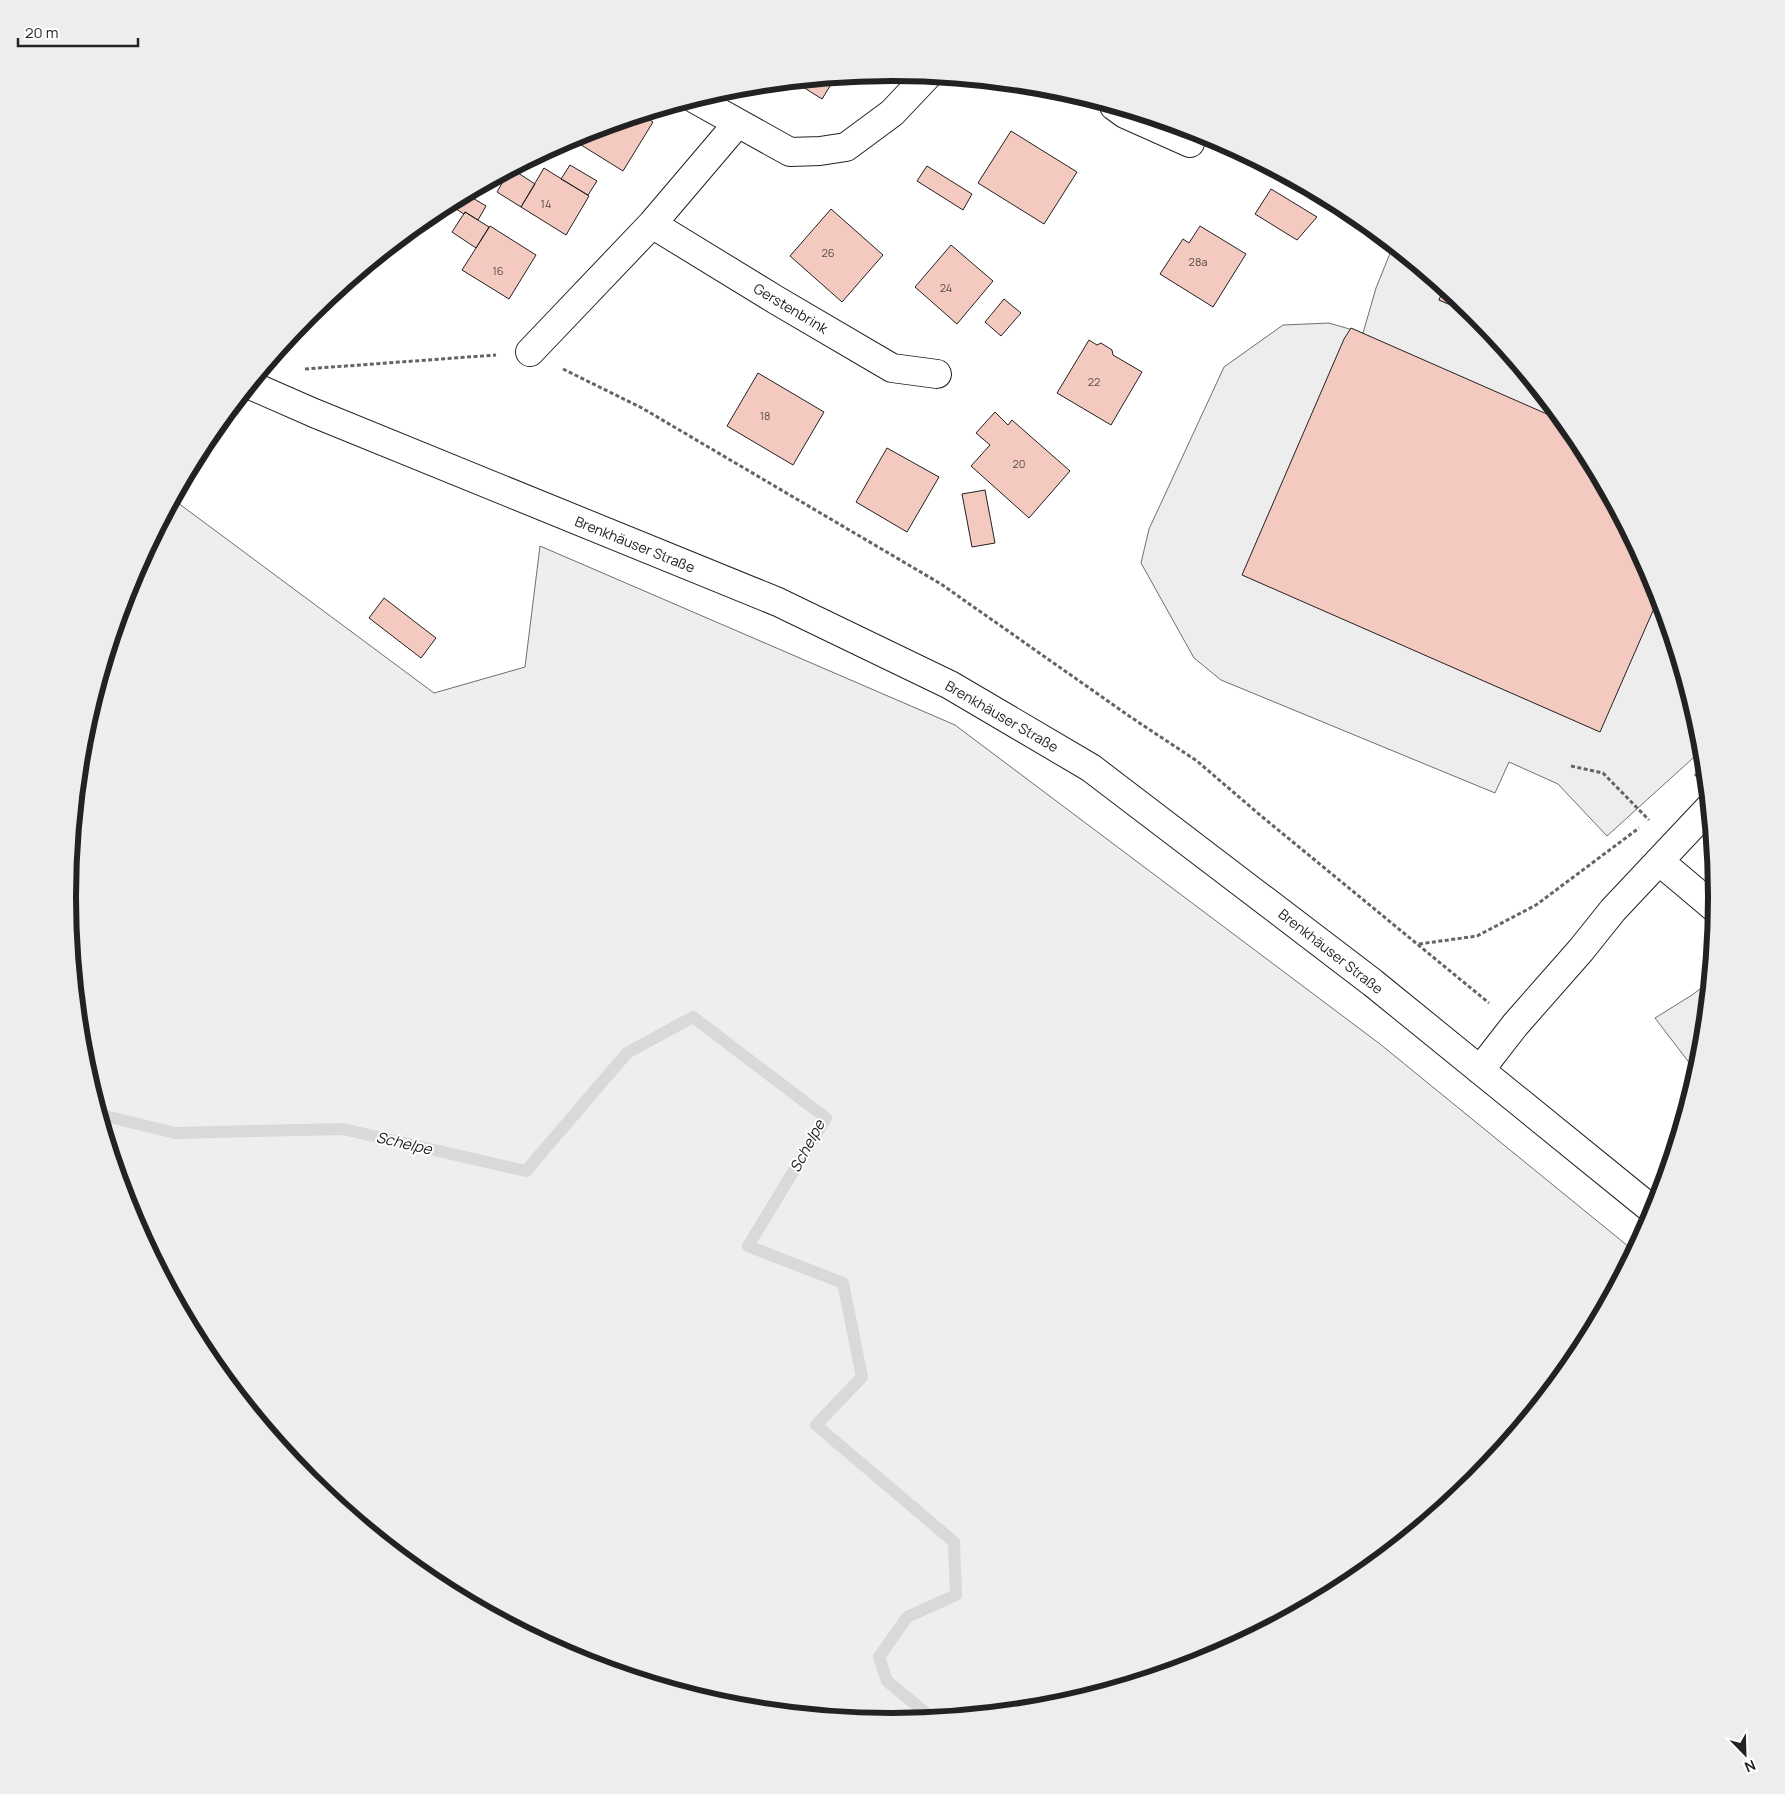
<svg xmlns="http://www.w3.org/2000/svg" width="1785" height="1794" viewBox="0 0 1785 1794" font-family="Manrope,sans-serif">
	<style>
		.green { fill: #eee; stroke: #6f6f6f }
		.parking { fill: #ededed; stroke: #6f6f6f }
		.lines { fill: none; stroke-linecap: round; stroke-linejoin: round }
		.stream { stroke: #d9d9d9; stroke-width: 12 }
		.building { fill: #f3c9c0; stroke: #222 }
		.minor-casing { stroke: #222; stroke-width: 30 }
		.major-casing { stroke: #222; stroke-width: 30 }
		.path { stroke: #646464; stroke-width: 3; stroke-dasharray: 4 2.5; stroke-linecap: butt }
		.minor { stroke: #fff; stroke-width: 28 }
		.major { stroke: #fff; stroke-width: 28 }
		.labels { text-anchor: middle; dominant-baseline: central; stroke-width: 4; stroke-linejoin: round; paint-order: stroke }
		.number-label { font-size: 11px; fill: #564c4a }
		.street-label { font-size: 14px; fill: #222; stroke: #fff }
		.water-label { font-size: 15px; font-style: italic; fill: #222; stroke: #fff }
		.rim { fill: none; stroke: #222; stroke-width: 6 }
	</style>
	<rect width="100%" height="100%" fill="#fff"/>
	<path class="green" d="M174,500L434,693L525,667L540,546L955,725L1380,1044L1634,1251L1578,1356L1476,1481L1351,1583L1208,1659L1053,1706L892,1722L731,1706L599,1666L406,1560L309,1480L206,1355L130,1212L83,1058L68,897L83,736L130,581Z"/>
	<path class="parking" d="M1393,246L1444,288L1439,300L1479,317L1579,439L1655,582L1702,736L1703,749L1607,836L1558,784L1509,762L1495,793L1221,680L1194,658L1141,563L1149,529L1224,367L1283,325L1329,323L1363,333L1376,288Z
		M1709,982L1702,1058L1697,1073L1655,1018L1692,995Z"/>
	<g class="lines">
		<path class="stream" d="M101,1115L175,1133L343,1129L526,1171L627,1053L693,1017L826,1118L748,1246L843,1283L862,1377L816,1425L954,1542L956,1595L907,1617L879,1657L887,1681L932,1718"/>
	</g>
	<path class="building" d="M835,78L822,99L795,82Z
		M642,115L653,122L623,171L578,143L585,132Z
		M1011,131L1077,172L1044,224L978,183Z
		M585,132L578,143L570,138L577,135Z
		M570,165L597,181L588,195L561,179Z
		M927,166L972,194L963,210L917,181Z
		M544,168L589,196L566,235L521,207Z
		M512,169L535,184L521,207L497,192L509,171Z
		M1271,189L1317,217L1297,240L1255,214Z
		M466,194L486,206L478,220L465,212L464,214L448,204Z
		M831,209L883,255L842,302L790,256Z
		M465,212L489,227L476,248L452,232Z
		M490,226L536,255L509,299L462,270Z
		M1200,226L1246,254L1213,307L1160,274L1183,239L1189,243Z
		M951,245L993,281L957,324L915,287Z
		M1444,288L1476,314L1479,317L1439,300Z
		M1004,299L1021,313L1001,336L985,322Z
		M1351,328L1565,422L1579,439L1655,582L1659,597L1600,732L1242,575L1344,339Z
		M1089,340L1097,345L1101,343L1112,350L1113,355L1142,372L1111,425L1057,393Z
		M758,373L824,412L793,465L727,426Z
		M995,412L1008,425L1012,420L1070,471L1029,518L971,466L990,445L976,433Z
		M887,448L939,477L907,532L856,502Z
		M985,490L995,543L972,547L962,494Z
		M384,598L436,638L421,658L369,618Z"/>
	<g class="lines">
		<g class="minor-casing">
			<path id="minor" d="M695,99L790,152L820,151L846,147L892,113L928,75
				M1114,106L1125,114L1190,143
				M652,224L776,300L892,368L937,374
				M530,352L652,224L737,124
				M1659,861L1716,909
				M1480,1070L1515,1025L1581,950L1613,910L1709,808"/>
		</g>
		<g class="major-casing">
			<path id="major" d="M250,385L314,413L778,602L950,685L1091,768L1373,983L1655,1212"/>
		</g>
		<path class="path" d="M305,369L496,355
			M563,369L642,408L941,584L1132,718L1197,761L1260,815L1489,1003
			M1571,766L1603,773L1649,820
			M1695,776L1705,766
			M1419,944L1477,936L1536,905L1639,828"/>
		<use href="#minor" class="minor"/>
		<use href="#major" class="major"/>
	</g>
	<g class="labels">
		<g class="number-label">
			<text x="546" y="203">14</text>
			<text x="828" y="252">26</text>
			<text x="1198" y="261">28a</text>
			<text x="498" y="270">16</text>
			<text x="946" y="287">24</text>
			<text x="1094" y="381">22</text>
			<text x="765" y="415">18</text>
			<text x="1019" y="463">20</text>
		</g>
		<g class="street-label">
			<text transform="translate(791 308) rotate(31)">Gerstenbrink</text>
			<text transform="translate(635 544) rotate(22)">Brenkhäuser Straße</text>
			<text transform="translate(1002 716) rotate(30)">Brenkhäuser Straße</text>
			<text transform="translate(1331 951) rotate(38)">Brenkhäuser Straße</text>
		</g>
		<g class="water-label">
			<text transform="translate(404 1143) rotate(13)">Schelpe</text>
			<text transform="translate(807 1146) rotate(-62)">Schelpe</text>
		</g>
	</g>
	<path d="M0 0H1785V1794H0ZM76 897a816 816 0 1 1 1632 0a816 816 0 1 1-1632 0Z" fill="#ededed" fill-rule="evenodd"/>
	<path class="rim" d="M76 897a816 816 0 1 1 1632 0a816 816 0 1 1-1632 0Z"/>
	<g transform="translate(1745 1754) rotate(157)" stroke="#ffffff" stroke-width="4" paint-order="stroke">
	<path d="M0-4L9 19L0 12L-9 19Z" fill="#222222"/>
	<text y="-8" font-size="14" font-weight="bold" text-anchor="middle" fill="#222222">N</text>
	</g>
	<path d="M18 38v8h120v-8" fill="none" stroke="#222222" stroke-width="2.5"/>
	<text x="25" y="38" font-size="15" fill="#222222" stroke="#ffffff" stroke-width="4" paint-order="stroke">20 m</text>
</svg>
